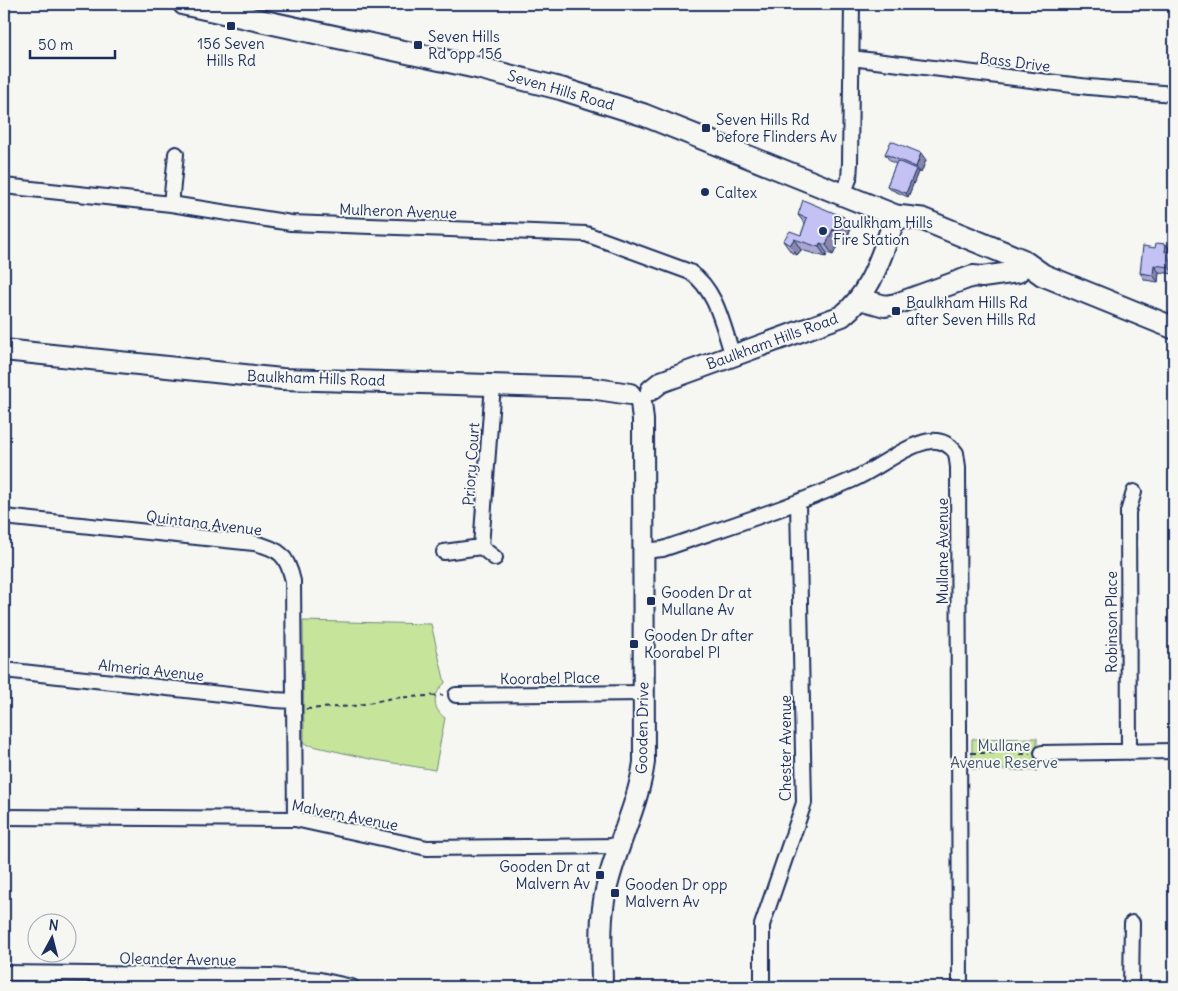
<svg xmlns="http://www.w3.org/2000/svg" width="1178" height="991" viewBox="0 0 1178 991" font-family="Delius,sans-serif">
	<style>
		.green { fill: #c7e49b; stroke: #718a7c }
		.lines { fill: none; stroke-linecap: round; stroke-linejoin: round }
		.street-casing { stroke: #1b2f5e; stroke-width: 18 }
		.secondary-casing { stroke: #1b2f5e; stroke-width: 24 }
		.primary-casing { stroke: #1b2f5e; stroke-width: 25 }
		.path { stroke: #1b2f5e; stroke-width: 2; stroke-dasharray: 5 4; stroke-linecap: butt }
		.street { stroke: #f6f6f2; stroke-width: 14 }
		.secondary { stroke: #f6f6f2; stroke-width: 20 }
		.primary { stroke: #f6f6f2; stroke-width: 21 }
		.wall { fill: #a9a7d2; stroke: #1b2f5e }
		.shaded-wall { fill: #8988ab; stroke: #1b2f5e }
		.building { fill: #c4c2f4; stroke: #1b2f5e }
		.poi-dot { fill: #1b2f5e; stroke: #f6f6f2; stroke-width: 2 }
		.labels { text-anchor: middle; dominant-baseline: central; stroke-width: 4; stroke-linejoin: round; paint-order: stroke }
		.poi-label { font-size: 15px; fill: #1b2f5e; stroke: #f6f6f2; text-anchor: start }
		.street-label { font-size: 15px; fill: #1b2f5e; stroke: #f6f6f2 }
		.park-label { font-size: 15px; fill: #3d536a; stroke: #f6f6f2 }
	</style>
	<rect width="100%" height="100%" fill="#f6f6f2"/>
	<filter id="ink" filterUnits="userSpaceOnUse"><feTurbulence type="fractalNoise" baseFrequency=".02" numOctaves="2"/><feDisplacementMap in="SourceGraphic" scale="10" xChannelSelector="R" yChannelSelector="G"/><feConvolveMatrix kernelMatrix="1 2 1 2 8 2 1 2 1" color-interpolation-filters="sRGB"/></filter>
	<g filter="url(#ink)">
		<path class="green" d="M303,621L431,624L445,683C433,693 431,708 445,718L435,770L370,759L304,744Z
			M1037,738V771L972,769V739Z"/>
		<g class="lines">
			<g class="street-casing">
				<path id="street" d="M851,58L1089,87L1174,94
					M4,186L171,204L291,223L586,234L690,272C717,290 723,327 733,356
					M843,195L849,179L850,163L852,4
					M171,204L176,154
					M493,384L481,547L495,558
					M4,517L254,543C280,549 287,555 293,581L295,819
					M643,551L663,549C726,527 791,507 852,480C876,470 905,445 930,441C941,440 950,445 956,453L958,467L960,987
					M444,552L481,547
					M4,670L275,700L294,701
					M456,695L644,693
					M1129,752L1128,512L1134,492
					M1042,753L1174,751
					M4,817L295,819L427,848L620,846
					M4,973L271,976L320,980L352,987
					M762,987V925L804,803L798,502
					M1131,987L1132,923"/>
			</g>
			<g class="secondary-casing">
				<path id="secondary" d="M860,299L885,306L896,304L973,276L982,277L1018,272
					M4,350L282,379L590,388L630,394
					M651,390L661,382L842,316C873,292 882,251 896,216
					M602,987C602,957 599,925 605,895C614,849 638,808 644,762L643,420L641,402"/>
			</g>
			<g class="primary-casing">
				<path id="primary" d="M184,4L479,68L562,89L644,115L896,216L922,219L1022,260L1043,275L1174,328"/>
			</g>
			<path class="path" d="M306,709L353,706L393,698L443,695
				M971,753H995
				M1020,754H1030"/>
			<use href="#street" class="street"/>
			<use href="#secondary" class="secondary"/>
			<use href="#primary" class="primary"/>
		</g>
		<path class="wall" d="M885,154L926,160L921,173L918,172L908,197L890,189L887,186L896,164L890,161Z
			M798,215L844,217L851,227L846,242L840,239L833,255L827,253L826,257L801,250L797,255L791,252L783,241L801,235L805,224Z
			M1166,244L1171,251V253L1174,258V290L1172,286L1173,274L1159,272L1158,282L1145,280L1140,273Z"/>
		<path class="shaded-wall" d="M921,153L926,160L921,173L916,167Z
			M916,169L918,172L908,197L906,193Z
			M844,217L851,227L846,242L838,231Z
			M833,229L840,239L833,255L826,245Z
			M794,239L801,250L797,255L790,245Z
			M820,243L827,253L826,257L819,247Z
			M1166,244L1171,251V253L1174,258V274L1169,267L1165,252Z
			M1154,265L1159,272L1158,282L1153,275Z"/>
		<path class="building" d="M891,141L921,153L916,167L885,154Z
			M897,161L916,169L906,193L887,186Z
			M803,200L844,217L838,231L833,229L826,245L820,243L819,247L794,239L790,245L783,241L790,231L801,235L807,218L798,215Z
			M1156,243L1166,244L1165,252H1171L1169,267L1154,265L1153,275L1140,273L1143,246L1155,248Z
			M1174,259V286H1172Z"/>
	</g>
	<g class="poi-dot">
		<rect x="226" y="21" width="10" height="10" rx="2.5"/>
		<rect x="413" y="40" width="10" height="10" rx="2.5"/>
		<rect x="701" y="123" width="10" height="10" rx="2.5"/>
		<circle cx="705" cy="192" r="5"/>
		<circle cx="823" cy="231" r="5"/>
		<rect x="891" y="306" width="10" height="10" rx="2.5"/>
		<rect x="646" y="596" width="10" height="10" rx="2.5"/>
		<rect x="629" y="639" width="10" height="10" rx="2.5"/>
		<rect x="595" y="870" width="10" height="10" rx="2.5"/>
		<rect x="610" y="888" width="10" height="10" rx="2.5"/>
	</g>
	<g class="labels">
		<g class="poi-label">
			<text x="428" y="36">Seven Hills<tspan x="428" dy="17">Rd opp 156</tspan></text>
			<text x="231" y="43" text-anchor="middle">156 Seven<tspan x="231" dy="17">Hills Rd</tspan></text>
			<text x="716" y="119">Seven Hills Rd<tspan x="716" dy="17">before Flinders Av</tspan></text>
			<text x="715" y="192">Caltex</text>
			<text x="833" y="222">Baulkham Hills<tspan x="833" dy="17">Fire Station</tspan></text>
			<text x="906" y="302">Baulkham Hills Rd<tspan x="906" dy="17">after Seven Hills Rd</tspan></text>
			<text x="661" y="592">Gooden Dr at<tspan x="661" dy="17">Mullane Av</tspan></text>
			<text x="644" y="635">Gooden Dr after<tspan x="644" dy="17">Koorabel Pl</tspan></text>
			<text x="590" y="866" text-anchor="end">Gooden Dr at<tspan x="590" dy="17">Malvern Av</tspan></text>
			<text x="625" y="884">Gooden Dr opp<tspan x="625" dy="17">Malvern Av</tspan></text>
		</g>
		<g class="street-label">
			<text transform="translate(1015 62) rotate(7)">Bass Drive</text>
			<text transform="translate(561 90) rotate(16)">Seven Hills Road</text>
			<text transform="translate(398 211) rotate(2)">Mulheron Avenue</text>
			<text transform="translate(772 341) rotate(-20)">Baulkham Hills Road</text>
			<text transform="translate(316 378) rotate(2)">Baulkham Hills Road</text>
			<text transform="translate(471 464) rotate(-86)">Priory Court</text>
			<text transform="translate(204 523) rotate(7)">Quintana Avenue</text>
			<text transform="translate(942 551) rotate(-90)">Mullane Avenue</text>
			<text transform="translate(1111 622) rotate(-90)">Robinson Place</text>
			<text transform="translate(151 670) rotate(6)">Almeria Avenue</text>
			<text transform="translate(550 678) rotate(-1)">Koorabel Place</text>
			<text transform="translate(642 728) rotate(-89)">Gooden Drive</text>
			<text transform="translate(785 748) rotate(-90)">Chester Avenue</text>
			<text transform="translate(345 815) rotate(11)">Malvern Avenue</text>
			<text transform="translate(178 959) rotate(1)">Oleander Avenue</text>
		</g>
		<g class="park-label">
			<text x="1004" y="745">Mullane<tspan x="1004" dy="17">Avenue Reserve</tspan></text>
		</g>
	</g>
	<rect width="1178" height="991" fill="none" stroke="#f6f6f2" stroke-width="20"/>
	<rect x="10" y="10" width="1158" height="971" fill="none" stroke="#1b2f5e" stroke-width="2" filter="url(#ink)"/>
	<g transform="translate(52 938) rotate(7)"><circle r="24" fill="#f6f6f2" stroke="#9ea6b7"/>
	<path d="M0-4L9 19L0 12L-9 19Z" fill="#1b2f5e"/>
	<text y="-8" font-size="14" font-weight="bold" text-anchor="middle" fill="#1b2f5e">N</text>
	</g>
	<path d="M30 50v8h85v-8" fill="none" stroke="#1b2f5e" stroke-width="2.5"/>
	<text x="38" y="50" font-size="15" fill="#1b2f5e" stroke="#f6f6f2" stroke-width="4" paint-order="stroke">50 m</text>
</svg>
